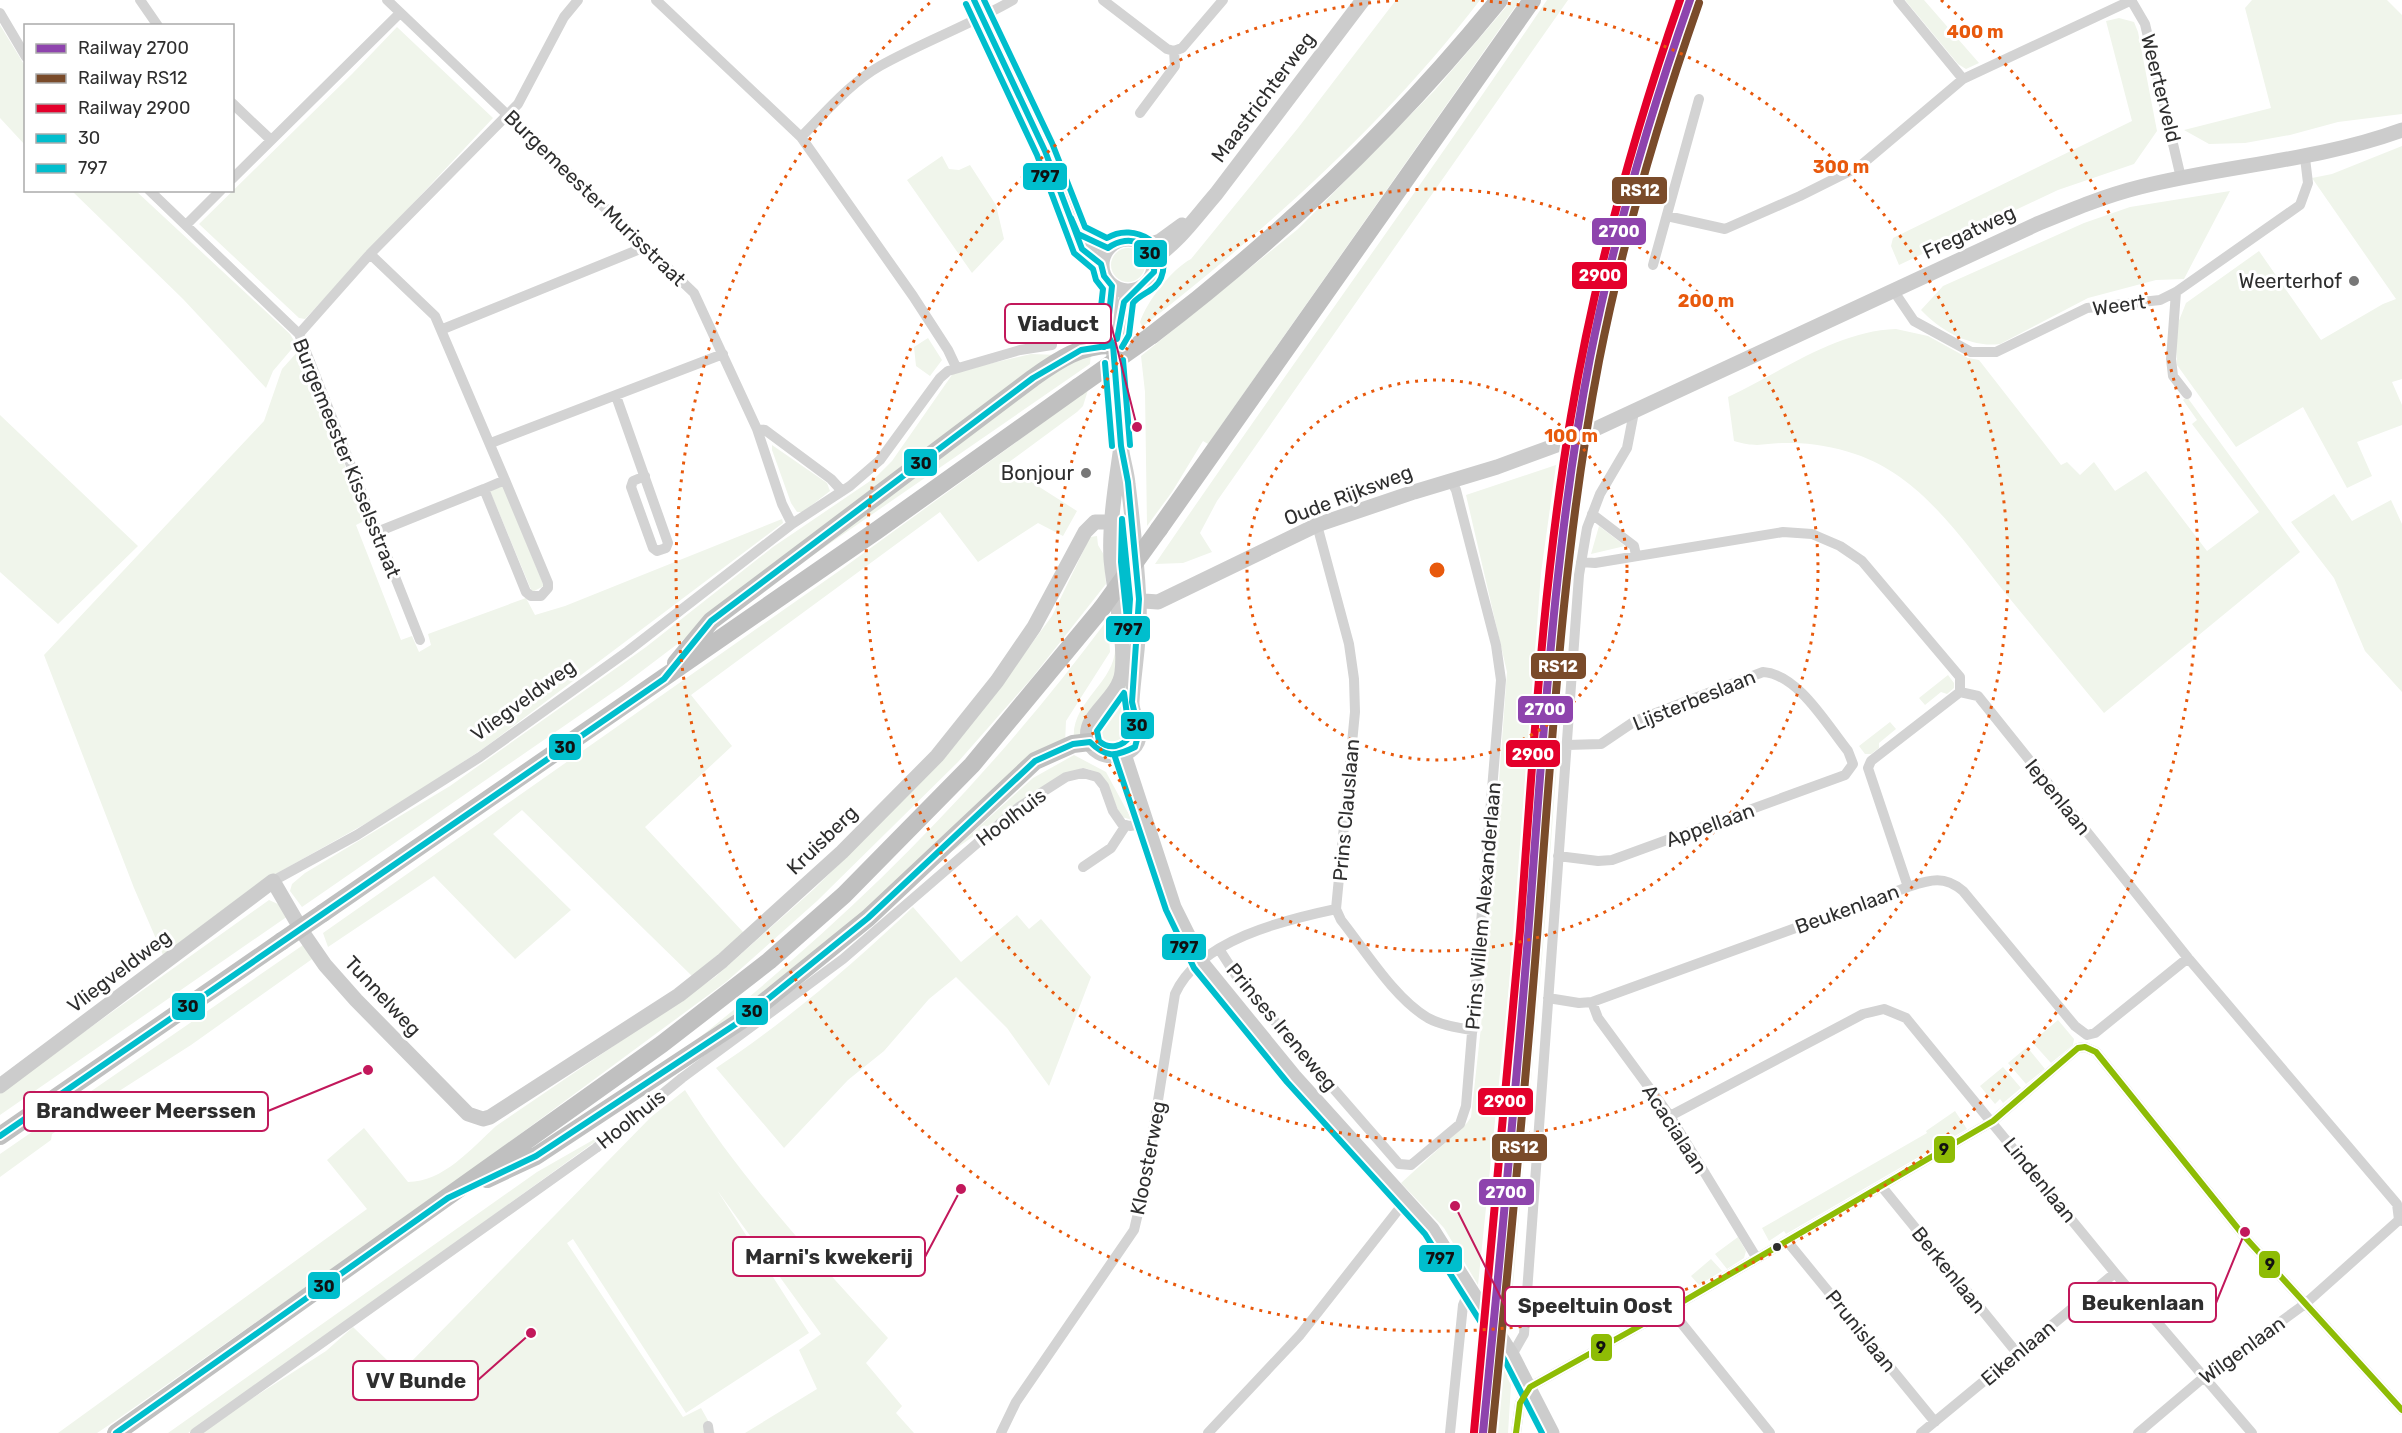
<svg xmlns="http://www.w3.org/2000/svg" width="2402" height="1433" viewBox="0 0 2402 1433" font-family="Rubik,sans-serif">
	<style>
		.green { fill: #f0f5eb }
		.lines { fill: none; stroke-linecap: round; stroke-linejoin: round }
		.street { stroke: #d3d3d3; stroke-width: 10 }
		.secondary { stroke: #ccc; stroke-width: 15 }
		.highway { stroke: #c0c0c0; stroke-width: 18 }
		.highway-bridge { stroke: #c0c0c0; stroke-width: 18 }
		.bus-1-casing { stroke: #fff; stroke-width: 10 }
		.bus-2-casing { stroke: #fff; stroke-width: 10 }
		.bus-3-casing { stroke: #fff; stroke-width: 10 }
		.bus-1 { stroke: #00becd; stroke-width: 6 }
		.bus-2 { stroke: #00becd; stroke-width: 6 }
		.bus-3 { stroke: #8ebc05; stroke-width: 6 }
		.rail-1-casing { stroke: #fff; stroke-width: 12 }
		.rail-2-casing { stroke: #fff; stroke-width: 12 }
		.rail-3-casing { stroke: #fff; stroke-width: 12 }
		.rail-1 { stroke: #8e44ad; stroke-width: 8 }
		.rail-2 { stroke: #7a4b2a; stroke-width: 8 }
		.rail-3 { stroke: #e4002b; stroke-width: 8 }
		.ring { fill: none; stroke: #e8590c; stroke-width: 3; stroke-dasharray: 3 6 }
		.poi-dot { fill: #777; stroke: #fff; stroke-width: 2 }
		.bus-dot { fill: #2e2e2e; stroke: #fff; stroke-width: 2 }
		.labels { text-anchor: middle; dominant-baseline: central; stroke-width: 6; stroke-linejoin: round; paint-order: stroke }
		.street-label { font-size: 20px; fill: #2e2e2e; stroke: #fff }
		.poi-label { font-size: 20px; fill: #2e2e2e; stroke: #fff; text-anchor: end }
		.centre { fill: #e8590c; stroke: #fff; stroke-width: 3 }
		.ring-label { font-size: 18px; text-anchor: middle; font-weight: bold; fill: #e8590c; stroke: #fff; stroke-width: 6; stroke-linejoin: round; paint-order: stroke }
		.leader { fill: none; stroke: #c2185b; stroke-width: 2 }
		.callout-dot { fill: #c2185b; stroke: #fff; stroke-width: 2 }
		.callout { fill: #fff; stroke: #c2185b; stroke-width: 2 }
		.callout-label { font-size: 21px; text-anchor: middle; font-weight: bold; fill: #2e2e2e }
		.line-badge { stroke: #fff; stroke-width: 2 }
		.badge-label { font-size: 16px; text-anchor: middle; font-weight: bold; fill: #fff }
		.pale-badge-label { font-size: 16px; text-anchor: middle; font-weight: bold; fill: #111 }
	</style>
	<rect width="100%" height="100%" fill="#fff"/>
	<path class="green" d="M1396,0H1480C1385,124 1265,231 1142,327L1140,322C1147,301 1172,269 1191,259L1298,128Z
		M1512,0H1520L1208,444L1203,441L1172,492L1147,526L1145,392L1141,356L1298,229L1435,90Z
		M1547,0H1568L1217,501L1200,533L1212,552L1183,563L1155,564C1284,375 1419,190 1547,0Z
		M1905,0H1924L1979,63L1966,69L1958,64Z
		M2252,0H2387L2402,15V114L2338,122L2290,135L2245,143L2209,144L2184,130L2271,108L2245,8Z
		M2119,18L2134,22L2138,32L2157,131L2134,164L2058,190L1899,265L1891,246L1893,238L2132,121L2106,21Z
		M0,25L25,66V145L0,118Z
		M397,27L493,118L305,319L299,318L199,224L352,74Z
		M2402,146V379L2392,382L2402,405V425L2357,442L2372,476L2347,488L2303,407L2236,447L2177,365L2176,342L2178,323L2186,303L2259,251L2321,340L2383,304L2396,299L2312,178L2332,174Z
		M942,156L949,169L959,170L970,165L996,205L1004,239L972,273L907,180Z
		M72,191H136L290,334L296,344L273,371L266,388L183,299Z
		M2230,191L2184,279L2156,280L2088,298L2000,344C1971,348 1941,331 1921,310L1943,286L2084,223L2130,207Z
		M1111 265a17 17 0 1 1 34 0a17 17 0 1 1-34 0Z
		M1896,329L1928,336L1968,358L1979,360L2061,465L2067,462L2080,475L2094,462L2115,491L2146,471L2207,551L2259,512L2192,424L2197,420L2183,400L2187,397L2300,552L2104,713C2071,673 2038,633 2006,594C1963,541 1922,476 1855,454C1834,447 1813,443 1792,443C1768,442 1759,449 1734,441L1728,397C1781,372 1836,331 1896,329Z
		M928,338L942,360L930,376L916,366L914,347Z
		M300,349L366,520L356,525L401,640L412,636L419,652L431,645L428,634L526,598L535,615L565,606L782,519L783,523L484,748L395,807L274,875L163,955L134,888L44,655L264,421L282,369Z
		M1091,352L1090,364L761,591L1045,375Z
		M1031,354L1059,355L622,686L302,907L290,891L292,884L305,873L450,786L646,647L773,547L876,477L892,461L954,372Z
		M1088,390L1083,406L1077,412L1005,465L1077,511L1063,536L1038,523L978,562L940,512L691,695L732,746L645,827L744,933L692,976L522,810L493,834L571,910L515,959L434,876L328,947L323,933L839,571Z
		M0,415L138,546L58,624L0,572Z
		M772,445L827,483L830,491L803,512H797L791,503L772,450Z
		M1580,457L1544,935L1510,1319L1502,1315L1537,928L1558,628L1577,459Z
		M1556,465L1541,573L1509,986L1478,1285L1444,1228L1401,1183L1467,1123L1471,1117L1481,1027L1507,672L1466,495Z
		M503,486L544,586L532,592L490,491Z
		M2334,494L2352,521L2391,500L2402,524V692L2365,651L2334,578L2291,522Z
		M1599,526L1625,546L1591,554Z
		M1097,536L1098,545L1104,555L1106,584L1031,679L958,762L817,901L726,982L454,1183L115,1421L97,1433H58L367,1209L327,1160L364,1128L408,1182C443,1182 471,1149 496,1126L715,977L814,889L859,844L1005,680L1052,616L1090,537Z
		M1108,619L1110,652L1066,721L1065,744C936,853 808,963 670,1061C839,929 979,792 1108,619Z
		M1115,643H1118L1119,668L1083,737L1074,739C1070,701 1119,681 1115,643Z
		M1948,675L1954,683V688L1947,694L1941,692L1925,705L1919,698Z
		M1126,681L1127,718L1125,723L1128,736L1119,746H1110L1102,740L1100,728L1109,719L1107,713L1120,696Z
		M1890,722L1896,729L1879,743V748L1871,754H1865L1859,746Z
		M1074,755L1106,772L1132,820L1122,817C1109,797 1111,771 1082,768L1012,809L951,852L1033,778Z
		M269,900L280,905L288,916L0,1115V1092Z
		M913,907L961,962L1017,915L1029,929L1041,919L1091,977L1049,1086L1007,1028L956,977L929,999L884,1051L848,1080L784,1148L716,1068C787,1021 852,965 913,907Z
		M306,943L315,957L191,1045L52,1134L51,1140L0,1177V1154Z
		M2058,1020L2074,1039L2073,1045L2051,1063L2032,1042Z
		M2027,1047L2045,1069L2026,1084L2008,1063Z
		M2003,1067L2021,1088L2003,1103L2000,1099L1995,1104L1980,1086Z
		M685,1090C743,1182 815,1258 888,1338L866,1363L902,1406L896,1413L914,1433H745L817,1389L799,1350L821,1334L717,1190L809,1333L686,1413L573,1239L567,1243L683,1417L701,1408L715,1433H198L326,1351L353,1327L388,1361L407,1366L651,1117Z
		M1955,1111L1967,1129L1786,1234L1784,1231L1769,1241L1762,1228L1927,1133L1926,1131Z
		M614,1128L347,1321L188,1433H168L537,1172Z
		M1738,1237L1746,1251L1744,1258L1727,1269L1715,1254Z
		M1711,1259L1722,1271L1699,1285L1691,1276Z
		M1495,1351L1510,1374L1507,1377L1511,1385L1508,1433H1487Z"/>
	<g class="lines">
		<path class="street" d="M140,0L158,26
			M387,0L694,293L757,429L782,504L792,524
			M656,0L801,137L913,296L948,350L956,367
			M1103,0L1167,49L1174,51L1182,48L1223,0
			M1898,0L1963,79
			M2131,0L2145,24L2181,178
			M0,13L26,57
			M232,103L271,140
			M1140,113L1175,66L1174,51
			M801,137C825,113 850,83 880,66C923,42 970,25 1013,0
			M232,179L400,13
			M149,190L299,334L420,640
			M1667,216L1725,229L1800,196L1860,166L1963,79L2132,0
			M186,225L221,190
			M370,254L435,316L505,480
			M1653,265L1699,99
			M1893,290L1914,321L1971,352H1996L2087,308L2160,300L2176,292L2300,205L2308,183L2305,158
			M2176,292L2171,359L2173,376L2187,394
			M443,329L645,247
			M299,334L370,254L518,104L564,17L578,0
			M616,396L668,543L666,548L657,551L653,548L631,487L633,481L645,476
			M757,429L765,430L831,479L842,491
			M491,443L723,354
			M505,480L548,583V588L541,596H531L526,592L484,489Z
			M1592,514L1634,546L1636,555
			M1317,525L1349,644L1354,679L1355,712L1336,909L1341,920C1365,950 1394,998 1428,1018C1441,1025 1457,1028 1473,1030
			M377,532L484,489
			M1581,562L1595,563L1783,532L1812,534L1840,546L1862,561L1960,677V692L1978,696L2188,958L2397,1204L2399,1220L2402,1221
			M1567,745L1601,744L1635,721L1763,672C1798,674 1827,725 1848,751L1853,764
			M1868,768L1908,887
			M1868,768L1871,761L1960,692
			M1558,856L1598,861L1612,860L1845,775L1853,764
			M1083,867L1111,848L1126,825
			M273,881L357,835L480,757L628,651L792,524L850,486L880,460L940,378L948,371L1020,350L1052,345
			M1219,949L1239,980L1399,1164L1411,1165L1460,1124L1466,1106L1501,680L1496,645L1456,490L1451,481
			M1548,998L1579,1003L1592,1002L1908,887C1930,880 1944,875 1963,891L2075,1026L2087,1035
			M1592,1002L1598,1018L1670,1116L1756,1257
			M2087,1035L2095,1033L2188,958
			M2085,1047L2096,1052L2244,1236L2402,1410
			M1670,1116L1863,1014L1884,1009L1906,1018L2115,1273L2252,1433
			M1882,1187L2017,1353
			M1787,1241L1935,1422
			M1670,1309L1770,1433
			M1512,1355L1524,1334L1579,575L1587,528L1600,494L1627,448L1634,412
			M708,1426L709,1433
			M195,1433L596,1148L682,1078L843,959L1019,807L1066,777L1083,773L1097,777L1104,786L1113,811L1122,824L1130,826L1148,823
			M1001,1433L1016,1402L1134,1230L1144,1188L1175,994C1199,940 1284,920 1336,909
			M1208,1433L1300,1335L1406,1200
			M1450,1433L1463,1305L1469,1290
			M1516,1433L1520,1403L1530,1387L1670,1309L1993,1121L2078,1048L2085,1047
			M1921,1433L2115,1273
			M2138,1433L2203,1378L2305,1304L2399,1220"/>
		<path class="secondary" d="M974,0L1045,151L1082,249L1101,264
			M1078,234L1108,248
			M1102 265a26 26 0 1 1 52 0a26 26 0 1 1-52 0Z
			M1145,246L1160,241L1182,225
			M1153,259C1180,241 1195,218 1216,194L1363,0
			M1112,286L1107,334L1113,345C1116,378 1117,411 1121,444C1122,458 1127,471 1128,484C1133,523 1137,563 1139,602C1141,635 1134,668 1132,701C1131,712 1139,721 1139,732C1141,760 1094,765 1088,738C1083,715 1119,699 1122,672C1126,640 1114,594 1111,559C1109,523 1116,483 1121,446
			M1113,345C1124,328 1119,309 1130,292
			M1124,754L1174,907L1202,963L1294,1076L1432,1229L1512,1355L1552,1433
			M0,1086L273,881L305,936L325,965L356,1000L468,1114L483,1119L490,1117L679,995L722,961L842,852L937,756L997,681L1034,627L1085,532L1095,522H1113L1121,540L1127,593L1144,601L1158,602L1317,525L1414,492L1497,467L1576,438L2037,224C2071,210 2104,196 2140,187C2227,165 2317,161 2402,130"/>
		<path class="highway" d="M1152,335C1281,237 1397,125 1499,0
			M1159,529L1532,0
			M676,663L711,621L1033,378C1058,360 1082,344 1113,345
			M323,913L876,531L1078,387
			M0,1136L282,941
			M487,1179L536,1156L742,1020L868,918L1035,761L1073,744L1090,742
			M116,1433L662,1044L769,961L844,895L972,765L1102,608"/>
		<path class="highway-bridge" d="M1078,387L1152,335
			M1102,608L1159,529
			M282,941L323,913"/>
		<g class="bus-1-casing">
			<path id="bus-1" d="M1071,218L1078,234L1108,248C1130,232 1156,244 1154,272L1124,302L1117,339
				M0,1136L664,679L711,621L1033,378L1081,350L1113,345
				M116,1433L448,1198L536,1156L742,1020L868,918L1035,761L1073,744L1090,742C1106,758 1115,757 1135,747L1139,732L1132,702L1139,599L1128,482L1121,446L1113,345L1107,334L1112,286L1104,276L1101,264L1082,249L1045,151L974,0"/>
		</g>
		<g class="bus-2-casing">
			<path id="bus-2" d="M984,0L1052,143L1085,227L1107,238C1134,221 1174,245 1161,278C1156,291 1141,293 1133,303L1129,335L1122,347
				M966,4L1037,155L1074,253L1093,269L1096,280L1103,289L1098,334L1104,347
				M1123,360L1130,445
				M1105,363L1112,446
				M1122,519L1130,599L1128,629L1121,562Z
				M1124,693L1130,736C1123,747 1109,750 1099,741L1097,731Z
				M1115,757L1166,910L1194,968L1287,1082L1425,1234L1504,1359L1542,1433"/>
		</g>
		<g class="bus-3-casing">
			<path id="bus-3" d="M2085,1047L2096,1052L2244,1236L2402,1410
				M1516,1433L1520,1403L1530,1387L1670,1309L1993,1121L2078,1048L2085,1047"/>
		</g>
		<use href="#bus-1" class="bus-1"/>
		<use href="#bus-2" class="bus-2"/>
		<use href="#bus-3" class="bus-3"/>
		<g class="rail-1-casing">
			<path id="rail-1" d="M1483,1433C1500,1259 1517,1084 1530,910C1544,725 1555,540 1590,358C1614,236 1649,117 1690,0"/>
		</g>
		<g class="rail-2-casing">
			<path id="rail-2" d="M1492,1433C1509,1259 1526,1085 1539,911C1553,727 1564,542 1599,361C1623,239 1658,120 1699,3"/>
		</g>
		<g class="rail-3-casing">
			<path id="rail-3" d="M1474,1432C1490,1265 1506,1098 1520,931C1533,759 1542,586 1571,416C1595,274 1633,136 1680,0"/>
		</g>
		<use href="#rail-1" class="rail-1"/>
		<use href="#rail-2" class="rail-2"/>
		<use href="#rail-3" class="rail-3"/>
	</g>
	<g class="ring">
		<circle cx="1437" cy="570" r="190"/>
		<circle cx="1437" cy="570" r="381"/>
		<path d="M1472 0A571 571 0 1 1 1402 0"/>
		<path d="M1941 0A761 761 0 1 1 933 0"/>
	</g>
	<g class="poi-dot">
		<circle cx="2354" cy="281" r="6"/>
		<circle cx="1086" cy="473" r="6"/>
	</g>
	<circle class="bus-dot" cx="1777" cy="1247" r="5"/>
	<g class="labels">
		<g class="street-label">
			<text transform="translate(2161 88) rotate(76)">Weerterveld</text>
			<text transform="translate(1263 97) rotate(-53)">Maastrichterweg</text>
			<text transform="translate(595 198) rotate(44)">Burgemeester Murisstraat</text>
			<text transform="translate(1969 232) rotate(-25)">Fregatweg</text>
			<text transform="translate(2119 305) rotate(-8)">Weert</text>
			<text transform="translate(347 458) rotate(68)">Burgemeester Kisselsstraat</text>
			<text transform="translate(1348 495) rotate(-21)">Oude Rijksweg</text>
			<text transform="translate(523 700) rotate(-36)">Vliegveldweg</text>
			<text transform="translate(1694 700) rotate(-22)">Lijsterbeslaan</text>
			<text transform="translate(2058 797) rotate(51)">Iepenlaan</text>
			<text transform="translate(1346 810) rotate(-85)">Prins Clauslaan</text>
			<text transform="translate(1011 817) rotate(-37)">Hoolhuis</text>
			<text transform="translate(1710 825) rotate(-20)">Appellaan</text>
			<text transform="translate(822 840) rotate(-44)">Kruisberg</text>
			<text transform="translate(1483 906) rotate(-85)">Prins Willem Alexanderlaan</text>
			<text transform="translate(1847 909) rotate(-20)">Beukenlaan</text>
			<text transform="translate(119 971) rotate(-37)">Vliegveldweg</text>
			<text transform="translate(383 996) rotate(47)">Tunnelweg</text>
			<text transform="translate(1282 1027) rotate(50)">Prinses Ireneweg</text>
			<text transform="translate(631 1119) rotate(-39)">Hoolhuis</text>
			<text transform="translate(1675 1129) rotate(57)">Acacialaan</text>
			<text transform="translate(1148 1158) rotate(-79)">Kloosterweg</text>
			<text transform="translate(2040 1180) rotate(51)">Lindenlaan</text>
			<text transform="translate(1949 1270) rotate(51)">Berkenlaan</text>
			<text transform="translate(1861 1331) rotate(51)">Prunislaan</text>
			<text transform="translate(2242 1350) rotate(-36)">Wilgenlaan</text>
			<text transform="translate(2018 1353) rotate(-40)">Eikenlaan</text>
		</g>
		<g class="poi-label">
			<text x="2342" y="281">Weerterhof</text>
			<text x="1074" y="473">Bonjour</text>
		</g>
	</g>
	<circle cx="1437" cy="570" r="9" class="centre"/>
	<g class="ring-label">
		<text x="1975" y="38">400 m</text>
		<text x="1841" y="173">300 m</text>
		<text x="1706" y="307">200 m</text>
		<text x="1571" y="442">100 m</text>
	</g>
	<path class="leader" d="M1137 427L1111 324M368 1070L268 1111M961 1189L925 1257M2245 1232L2216 1303M1455 1206L1505 1306M531 1333L478 1380"/>
	<g class="callout-dot">
		<circle cx="1137" cy="427" r="6"/>
		<circle cx="368" cy="1070" r="6"/>
		<circle cx="961" cy="1189" r="6"/>
		<circle cx="2245" cy="1232" r="6"/>
		<circle cx="1455" cy="1206" r="6"/>
		<circle cx="531" cy="1333" r="6"/>
	</g>
	<g class="callout">
		<rect x="1005" y="304" width="106" height="39" rx="6"/>
		<rect x="24" y="1092" width="244" height="39" rx="6"/>
		<rect x="733" y="1237" width="192" height="39" rx="6"/>
		<rect x="2069" y="1283" width="147" height="39" rx="6"/>
		<rect x="1505" y="1287" width="179" height="39" rx="6"/>
		<rect x="353" y="1361" width="125" height="39" rx="6"/>
	</g>
	<g class="callout-label">
		<text x="1058" y="331">Viaduct</text>
		<text x="146" y="1118">Brandweer Meerssen</text>
		<text x="829" y="1264">Marni's kwekerij</text>
		<text x="2143" y="1310">Beukenlaan</text>
		<text x="1595" y="1313">Speeltuin Oost</text>
		<text x="416" y="1388">VV Bunde</text>
	</g>
	<g class="line-badge">
		<rect x="1022" y="162" width="46" height="29" rx="6" fill="#00becd"/>
		<rect x="1611" y="176" width="57" height="29" rx="6" fill="#7a4b2a"/>
		<rect x="1591" y="217" width="56" height="29" rx="6" fill="#8e44ad"/>
		<rect x="1133" y="239" width="35" height="29" rx="6" fill="#00becd"/>
		<rect x="1571" y="261" width="57" height="29" rx="6" fill="#e4002b"/>
		<rect x="903" y="448" width="35" height="29" rx="6" fill="#00becd"/>
		<rect x="1105" y="615" width="46" height="28" rx="6" fill="#00becd"/>
		<rect x="1530" y="652" width="57" height="28" rx="6" fill="#7a4b2a"/>
		<rect x="1517" y="695" width="57" height="29" rx="6" fill="#8e44ad"/>
		<rect x="1120" y="711" width="35" height="29" rx="6" fill="#00becd"/>
		<rect x="548" y="733" width="34" height="28" rx="6" fill="#00becd"/>
		<rect x="1505" y="739" width="56" height="29" rx="6" fill="#e4002b"/>
		<rect x="1161" y="933" width="46" height="28" rx="6" fill="#00becd"/>
		<rect x="171" y="992" width="35" height="29" rx="6" fill="#00becd"/>
		<rect x="735" y="997" width="34" height="29" rx="6" fill="#00becd"/>
		<rect x="1477" y="1087" width="57" height="29" rx="6" fill="#e4002b"/>
		<rect x="1491" y="1133" width="57" height="29" rx="6" fill="#7a4b2a"/>
		<rect x="1933" y="1135" width="23" height="29" rx="6" fill="#8ebc05"/>
		<rect x="1478" y="1178" width="57" height="28" rx="6" fill="#8e44ad"/>
		<rect x="1418" y="1244" width="45" height="29" rx="6" fill="#00becd"/>
		<rect x="2258" y="1250" width="23" height="29" rx="6" fill="#8ebc05"/>
		<rect x="307" y="1271" width="34" height="29" rx="6" fill="#00becd"/>
		<rect x="1590" y="1333" width="23" height="29" rx="6" fill="#8ebc05"/>
	</g>
	<g class="badge-label">
		<text x="1640" y="196">RS12</text>
		<text x="1619" y="237">2700</text>
		<text x="1600" y="281">2900</text>
		<text x="1558" y="672">RS12</text>
		<text x="1545" y="715">2700</text>
		<text x="1533" y="760">2900</text>
		<text x="1505" y="1107">2900</text>
		<text x="1519" y="1153">RS12</text>
		<text x="1506" y="1198">2700</text>
	</g>
	<g class="pale-badge-label">
		<text x="1045" y="182">797</text>
		<text x="1150" y="259">30</text>
		<text x="921" y="469">30</text>
		<text x="1128" y="635">797</text>
		<text x="1137" y="731">30</text>
		<text x="565" y="753">30</text>
		<text x="1184" y="953">797</text>
		<text x="188" y="1012">30</text>
		<text x="752" y="1017">30</text>
		<text x="1944" y="1155">9</text>
		<text x="1440" y="1264">797</text>
		<text x="2270" y="1270">9</text>
		<text x="324" y="1292">30</text>
		<text x="1601" y="1353">9</text>
	</g>
	<rect x="24" y="24" width="210" height="168" fill="#ffffff" stroke="#ababab" stroke-width="1.5"/>
	<rect x="36" y="44" width="30" height="9" fill="#8e44ad" stroke="#ababab" stroke-width="1.5"/>
	<text x="78" y="54" font-size="18" fill="#2e2e2e">Railway 2700</text>
	<rect x="36" y="74" width="30" height="9" fill="#7a4b2a" stroke="#ababab" stroke-width="1.5"/>
	<text x="78" y="84" font-size="18" fill="#2e2e2e">Railway RS12</text>
	<rect x="36" y="104" width="30" height="9" fill="#e4002b" stroke="#ababab" stroke-width="1.5"/>
	<text x="78" y="114" font-size="18" fill="#2e2e2e">Railway 2900</text>
	<rect x="36" y="134" width="30" height="9" fill="#00becd" stroke="#ababab" stroke-width="1.5"/>
	<text x="78" y="144" font-size="18" fill="#2e2e2e">30</text>
	<rect x="36" y="164" width="30" height="9" fill="#00becd" stroke="#ababab" stroke-width="1.5"/>
	<text x="78" y="174" font-size="18" fill="#2e2e2e">797</text>
</svg>
